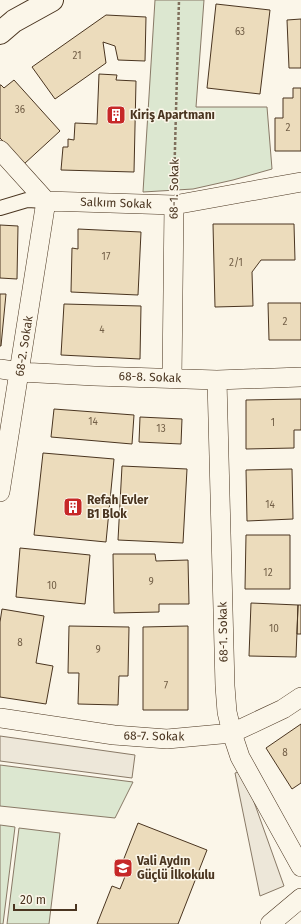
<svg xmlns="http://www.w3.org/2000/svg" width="301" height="924" viewBox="0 0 301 924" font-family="'Fira Sans',sans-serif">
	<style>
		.green { fill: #dce7d0; stroke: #887966 }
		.parking { fill: #ede7d9; stroke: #887966 }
		.building { fill: #ecdcbc; stroke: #4a3520 }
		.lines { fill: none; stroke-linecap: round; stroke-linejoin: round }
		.pedestrian-casing { stroke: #4a3520; stroke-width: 16 }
		.minor-casing { stroke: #4a3520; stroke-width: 20 }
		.tertiary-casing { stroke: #4a3520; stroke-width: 24 }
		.path { stroke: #7f6f5c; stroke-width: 2.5; stroke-dasharray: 3 2; stroke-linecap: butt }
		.pedestrian { stroke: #fbf6e9; stroke-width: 14 }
		.minor { stroke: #fbf6e9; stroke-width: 19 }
		.tertiary { stroke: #fbf6e9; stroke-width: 22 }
		.labels { text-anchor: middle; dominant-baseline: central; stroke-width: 3; stroke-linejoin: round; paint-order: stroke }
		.number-label { font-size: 10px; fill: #725f47 }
		.poi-label { font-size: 12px; font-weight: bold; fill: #4a3520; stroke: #fbf6e9; text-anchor: start }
		.street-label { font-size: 12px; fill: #4a3520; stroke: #fbf6e9 }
	</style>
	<rect width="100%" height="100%" fill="#fbf6e9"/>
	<path class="green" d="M155,0H204L196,107H267L272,169L233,180L193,189L143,192Z
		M0,765L133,782L115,818L0,806Z
		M0,825L15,827L3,924H0Z
		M19,828L60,833L49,924H7Z"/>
	<path class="parking" d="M0,736L135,755L132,778L0,761Z
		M243,771L284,886L260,896L235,773Z"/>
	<path class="building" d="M216,4L270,10L260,94L207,88Z
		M106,15L146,17L145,61L118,60L115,46L103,42L106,63L55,99L32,67Z
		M301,19V68H289L287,20Z
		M99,74L117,75L116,80L136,81L134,172L61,170L63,147H68V139L74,140L75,123L97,124Z
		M14,80L60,131L24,164L0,138V85H1L4,88Z
		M293,88H301V151H275V118H283V98H293Z
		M213,224H294L295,260H261L252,272L253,306L215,307Z
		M0,225L18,226L17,279L0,278Z
		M78,229L141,232L138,295L71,292L72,248L78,249Z
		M0,294H6L1,346H0Z
		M268,303H301V340H269Z
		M64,304L141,306L140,359L61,355Z
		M301,399V430H294V448L246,449V400Z
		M54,409L134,415L132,444L51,437Z
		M140,417L182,419L181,444L139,442Z
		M43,453L114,459L106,542L34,535Z
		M122,466L187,469L183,543L118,540Z
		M292,469L293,519L247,521L246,470Z
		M246,535H290V589H245Z
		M20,548L90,555L85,604L16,597Z
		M113,554H155L156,561L188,560L189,604H159V612L114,613Z
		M251,603L298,605L296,657L249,656Z
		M298,605H301V634H297Z
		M2,609L44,616L36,663L53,666L46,704L0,697V622Z
		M69,626L129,627L128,676H119L118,705L78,704L79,673H68Z
		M188,626V710H143V627Z
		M301,724V783L292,789L266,748Z
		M138,823L207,850L178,924H97L112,886L120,889L128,869L121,866Z"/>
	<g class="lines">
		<g class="pedestrian-casing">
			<path id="pedestrian" d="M0,208L27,200L46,201"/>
		</g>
		<g class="minor-casing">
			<path id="minor" d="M0,150L46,201L174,205L301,182
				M0,369L20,372L94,376L217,380L301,377
				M172,378L174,205
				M217,380L225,686L227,712L232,733L240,757L301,867
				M0,492L46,201
				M0,718L114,735L167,739L232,733L283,709L301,697
				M270,924L301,898"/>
		</g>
		<g class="tertiary-casing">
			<path id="tertiary" d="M0,33L14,21L52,0"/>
		</g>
		<path class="path" d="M174,185L179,0"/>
		<use href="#pedestrian" class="pedestrian"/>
		<use href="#minor" class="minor"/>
		<use href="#tertiary" class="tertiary"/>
	</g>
	<defs>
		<g id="building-square" transform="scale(1)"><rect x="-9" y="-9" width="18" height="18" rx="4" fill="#c62828" stroke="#fbf6e9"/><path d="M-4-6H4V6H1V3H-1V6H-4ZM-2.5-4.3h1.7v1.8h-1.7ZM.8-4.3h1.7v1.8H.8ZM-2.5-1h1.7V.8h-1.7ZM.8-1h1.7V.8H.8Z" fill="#fff"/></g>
		<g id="school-square" transform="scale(1)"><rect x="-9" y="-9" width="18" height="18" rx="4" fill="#c62828" stroke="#fbf6e9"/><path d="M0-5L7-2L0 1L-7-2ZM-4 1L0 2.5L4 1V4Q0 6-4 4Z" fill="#fff"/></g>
	</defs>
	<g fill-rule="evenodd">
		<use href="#building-square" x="116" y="115"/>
		<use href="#building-square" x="73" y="507"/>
		<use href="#school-square" x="123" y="868"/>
	</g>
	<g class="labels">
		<g class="number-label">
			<text x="240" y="32">63</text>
			<text x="77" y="56">21</text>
			<text x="20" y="110">36</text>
			<text x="288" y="128">2</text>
			<text x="106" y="257">17</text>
			<text x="236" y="263">2/1</text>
			<text x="285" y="322">2</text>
			<text x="102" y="330">4</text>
			<text x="93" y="422">14</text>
			<text x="273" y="423">1</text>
			<text x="161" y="429">13</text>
			<text x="270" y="505">14</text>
			<text x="268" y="573">12</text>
			<text x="151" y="582">9</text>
			<text x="52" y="586">10</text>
			<text x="274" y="629">10</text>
			<text x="20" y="643">8</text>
			<text x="98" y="650">9</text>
			<text x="166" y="686">7</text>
			<text x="285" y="753">8</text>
		</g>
		<g class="poi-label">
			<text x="130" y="115">Kiriş Apartmanı</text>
			<text x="87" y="500">Refah Evler<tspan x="87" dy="14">B1 Blok</tspan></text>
			<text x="137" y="861">Vali Aydın<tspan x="137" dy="14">Güçlü İlkokulu</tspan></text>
		</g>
		<g class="street-label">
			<text transform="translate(174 189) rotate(-89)">68-1. Sokak</text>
			<text transform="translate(116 203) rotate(2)">Salkım Sokak</text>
			<text transform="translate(24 346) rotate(-81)">68-2. Sokak</text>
			<text transform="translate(150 377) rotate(2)">68-8. Sokak</text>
			<text transform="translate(223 632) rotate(-91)">68-1. Sokak</text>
			<text transform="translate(154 736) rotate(1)">68-7. Sokak</text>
		</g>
	</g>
	<path d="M14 904v6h62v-6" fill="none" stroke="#4a3520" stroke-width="2"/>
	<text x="20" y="904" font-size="12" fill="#4a3520" stroke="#fbf6e9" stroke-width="3" paint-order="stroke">20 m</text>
</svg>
